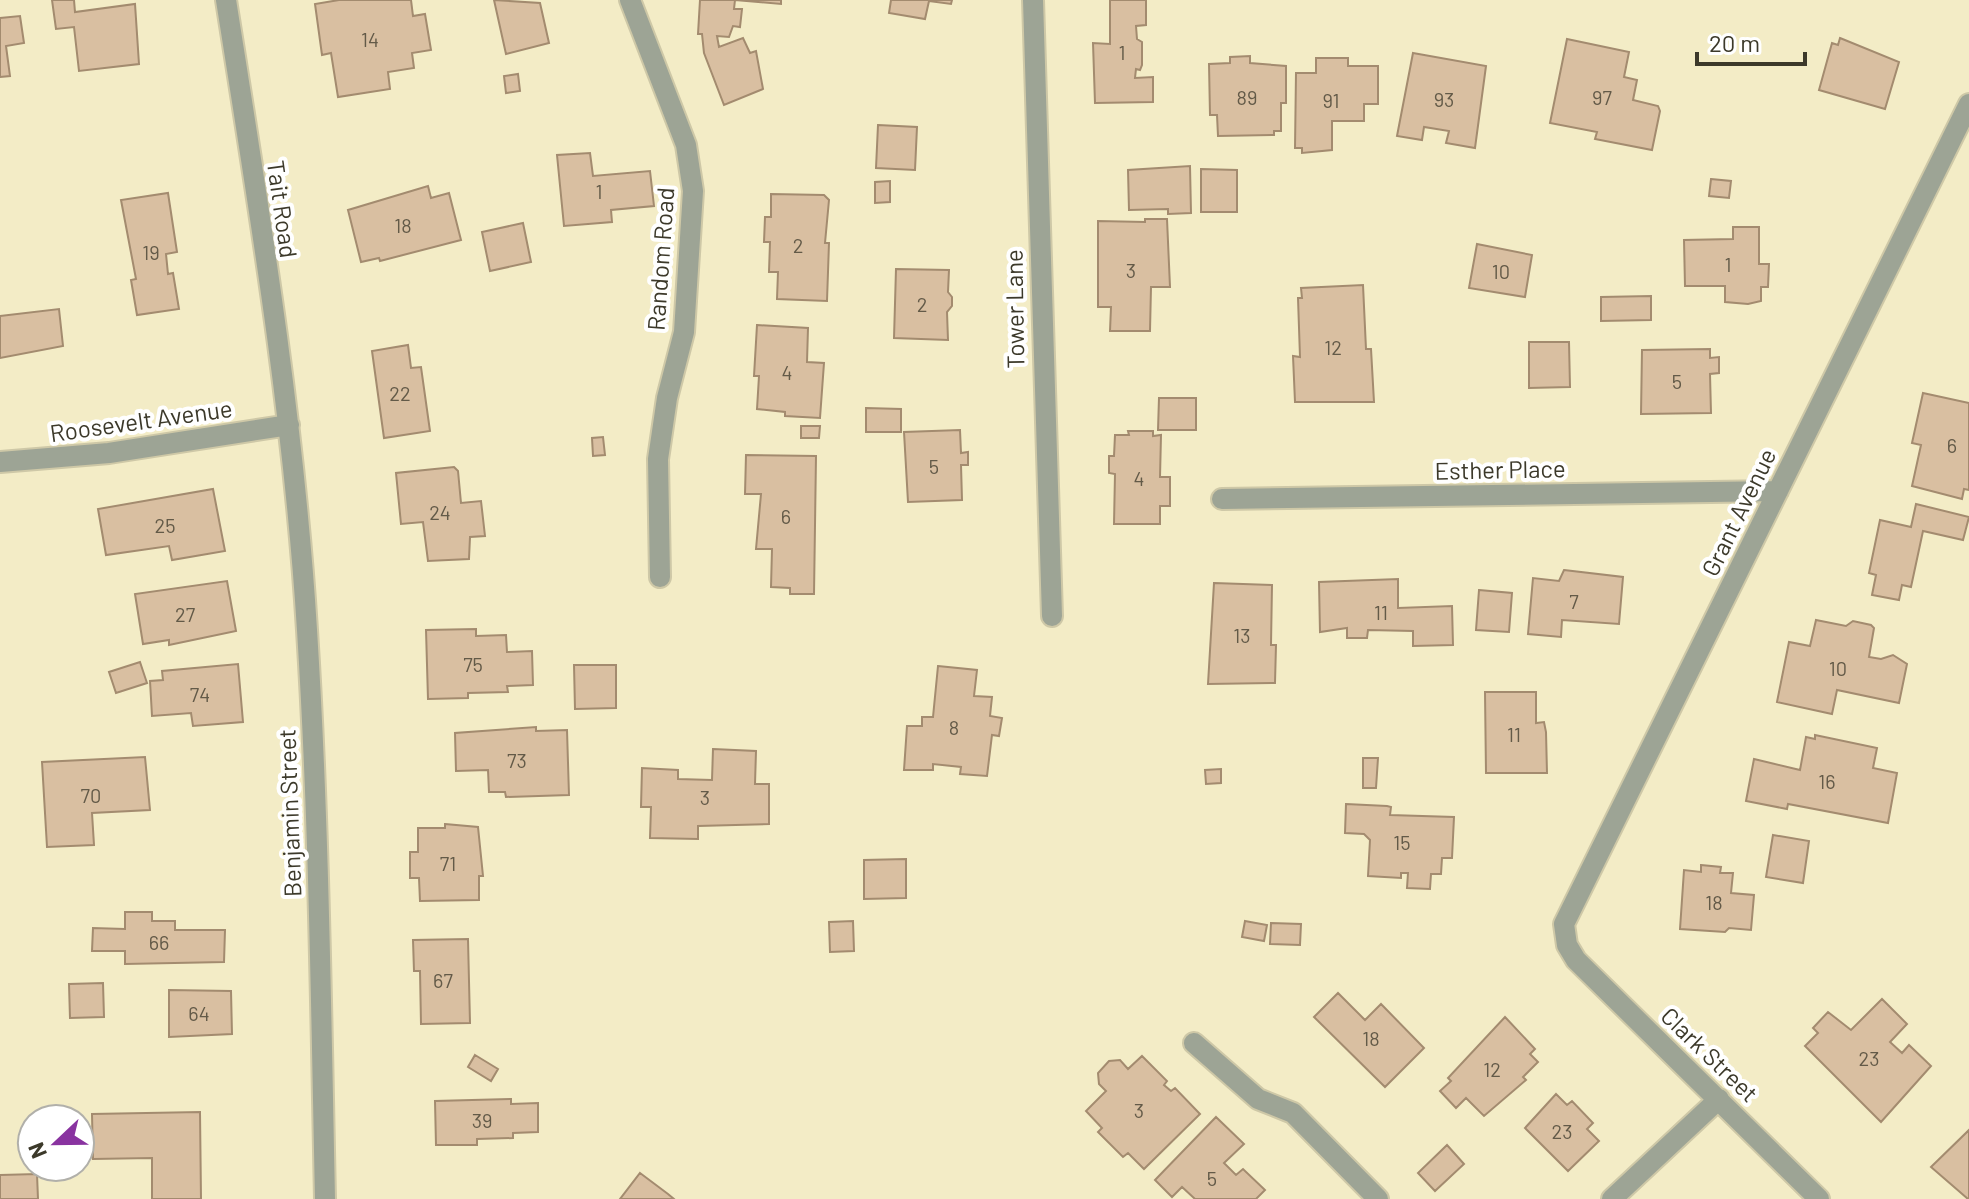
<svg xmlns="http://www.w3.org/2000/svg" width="1969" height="1199" viewBox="0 0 1969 1199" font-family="Barlow,sans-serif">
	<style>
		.building { fill: #d9bfa1; stroke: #a38b6f; stroke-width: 2 }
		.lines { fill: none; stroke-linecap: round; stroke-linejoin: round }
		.minor-casing { stroke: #cec8a7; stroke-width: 24 }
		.minor { stroke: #9da495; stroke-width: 20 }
		.labels { text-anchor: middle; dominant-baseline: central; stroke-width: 8; stroke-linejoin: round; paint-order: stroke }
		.number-label { font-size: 20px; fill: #635a48 }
		.street-label { font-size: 24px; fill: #3c392a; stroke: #fff }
	</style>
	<rect width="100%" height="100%" fill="#f3ecc6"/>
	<path class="building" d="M52,0H74L75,12L135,4L139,64L79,71L74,27L56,29Z
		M339,0H411L413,16L425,14L431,50L412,53L414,68L388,72L390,89L338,97L331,53L322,55L315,4Z
		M494,0L540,3L549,43L506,54Z
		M700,0H781V4L735,0L734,9H742L740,27L733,26L729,37L717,36L719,47L743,38L750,53L756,51L763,89L724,105L704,53L702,34H698Z
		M891,0H952L951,4L929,1L925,19L889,13Z
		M1110,0H1146V25L1136,26L1137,39L1142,42V65L1140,70L1136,69L1135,78L1153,77V102L1095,103L1093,43L1110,44Z
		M20,16L24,43L6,46L10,76L0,77V18Z
		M1840,38L1899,62L1885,109L1819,90L1832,43L1838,45Z
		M1567,39L1629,52L1624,77L1637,80L1633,100L1658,106L1660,111L1652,150L1595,139L1597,132L1550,123Z
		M1413,53L1486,66L1475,148L1446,143L1449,131L1424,127L1422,140L1397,136Z
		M1250,56V63L1286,66V103H1281V131H1274V135L1218,136L1217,115H1210L1209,64L1230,63V57Z
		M1316,58H1348V66H1378V104H1364V121H1332V150L1302,153V148H1295L1296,73H1316Z
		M518,74L520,91L506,93L504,76Z
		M878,125L917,127L915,170L876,168Z
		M590,153L593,176L650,171L654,206L611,210L612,222L564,226L557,155Z
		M1190,166L1191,213L1168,214V209L1129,210L1128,170Z
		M1201,169L1237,170V212H1201Z
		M1711,179L1731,181L1729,198L1709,196Z
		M890,181V202L875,203V182Z
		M428,186L431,198L449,193L461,240L380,261L379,258L361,262L348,210Z
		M168,193L177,252L166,254L168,274L173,273L179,309L137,315L131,280L136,279L121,200Z
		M771,194L824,195L829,200L825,243H829L827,301L777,299L778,272H769L770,242H764L765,217H771Z
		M1145,219H1167L1170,287H1151L1150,331H1110L1111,307H1098V221L1145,222Z
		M523,223L531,262L490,271L482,232Z
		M1733,227H1759V264H1769L1768,287H1761V301L1748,304L1725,302V286H1685L1684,240L1733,239Z
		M1477,244L1532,255L1525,297L1469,288Z
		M896,269L949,270L948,292L952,297V306L947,312L948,340L894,338Z
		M1363,285L1366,349H1371L1374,402H1295L1293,356L1300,357L1298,298H1302L1301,288Z
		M1651,296V320L1601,321V297Z
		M59,309L63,346L0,358V316Z
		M757,325L808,328L807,362L824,363L820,418L785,416V412L757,409L759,376H754Z
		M1529,342H1569L1570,387L1529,388Z
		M408,345L411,368L421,367L430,431L384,438L372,351Z
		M1710,349V358L1719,357V373L1710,374L1711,413L1641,414L1642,350Z
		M1923,393L1969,403V490L1964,489L1962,499L1912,486L1921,445L1912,443Z
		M1159,398H1196V430H1158Z
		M866,408L901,409V432H866Z
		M801,426H820L819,438H801Z
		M960,430L961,453L968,452V465H961L962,500L908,502L904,432Z
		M1128,431H1153V436L1161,435L1160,477H1170V506H1160V524H1114L1115,474L1109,473V456H1114L1115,435H1129Z
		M603,437L605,455L593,456L592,438Z
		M746,455L816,456L814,594H790V588L771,587L772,549H756L761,494H745Z
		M454,467L458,471L461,503L481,501L485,536L470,537L469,559L428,561L423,522L401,524L396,473Z
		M213,489L225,551L172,560L169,546L106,555L98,509Z
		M1916,504L1969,517L1963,540L1923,531L1911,587L1902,585L1899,600L1872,595L1876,575L1869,573L1880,520L1911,527Z
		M1564,570L1623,577L1619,624L1562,620L1561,637L1528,634L1533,578L1559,581Z
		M1398,579V608L1452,606L1453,645L1413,646V631L1368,630L1367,638H1347V628L1320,632L1319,582Z
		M227,581L236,631L169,645V640L143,644L135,594Z
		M1214,583L1272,585L1271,645H1276L1275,683L1208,684Z
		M1479,590L1512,593L1509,632L1476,630Z
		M1816,620L1846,626L1853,621L1871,625L1874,628L1869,657L1881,659L1893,655L1907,664L1899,703L1837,690L1832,714L1777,702L1789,642L1810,646Z
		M476,629V636L506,635L507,652L532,651L533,685L507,686L508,692L468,693V698L428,699L426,630Z
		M140,662L147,683L116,693L109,672Z
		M238,664L243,722L193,726L191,713L152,716L150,681L163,680L162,671Z
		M574,665H616V708L575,709Z
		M938,666L977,670L974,696L992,697L990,716L1002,718L999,736L992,735L987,776L960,774L961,767L933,764V770H904L907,726H922V717H933Z
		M1485,692H1536V723L1544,722L1546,732L1547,773H1486Z
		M536,727V731L567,730L569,795L506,797L505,792H489L488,770L456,771L455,733Z
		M1815,735L1877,748L1873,768L1897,773L1888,823L1788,804L1787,809L1746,801L1754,759L1800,770L1806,737L1815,739Z
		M713,749L756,751L755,784H769V824L698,826V839L650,838L651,807H641L642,768L678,770V779L712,780Z
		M145,757L150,810L92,813L94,845L47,847L42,762Z
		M1363,758H1378L1376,788H1363Z
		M1221,769V783L1206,784L1205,770Z
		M1346,804L1387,806L1391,807L1390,815L1454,817L1452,858H1442L1441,874H1431L1430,889L1407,888L1408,873H1401V878L1368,876L1370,840L1364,834L1345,833Z
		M445,824L478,827L483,876H479V900L420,901L419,878H410V852H418V828H445Z
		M1773,835L1809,841L1803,883L1766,877Z
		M906,859V898L864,899V860Z
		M1701,865L1721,867L1720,873H1733L1731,893L1754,895L1751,930L1729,928L1725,932L1680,929L1684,870L1701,872Z
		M125,912H152V921H175V930H225L224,962L125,964V951H92L93,928L125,929Z
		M853,921L854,951L830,952L829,922Z
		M1245,921L1267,925L1264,941L1242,937Z
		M1271,923L1301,924L1300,945L1270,944Z
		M468,939L470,1023L421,1024L420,971H414L413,940Z
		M103,983L104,1017L70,1018L69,984Z
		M169,990L231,991L232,1034L169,1037Z
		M1338,993L1365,1020L1381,1004L1424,1048L1385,1087L1314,1017Z
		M1882,999L1907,1024L1890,1042L1902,1053L1909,1045L1931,1066L1881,1122L1805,1046L1818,1033L1813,1028L1828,1012L1851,1030Z
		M1505,1017L1535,1049L1530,1054L1538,1062L1523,1077L1526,1080L1484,1116L1466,1098L1456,1108L1440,1091L1451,1081L1448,1078Z
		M475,1055L498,1069L491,1081L468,1067Z
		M1142,1056L1167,1081L1164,1085L1171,1091L1175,1088L1200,1114L1144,1169L1128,1153L1123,1157L1098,1132L1102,1128L1086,1111L1106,1091L1099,1084L1098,1073L1109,1061L1120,1060L1128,1069Z
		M1556,1094L1567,1105L1572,1101L1593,1123L1587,1129L1599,1141L1568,1171L1525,1128Z
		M511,1099V1104L538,1103V1132L513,1133V1138L477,1139V1145H436L435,1101Z
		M200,1112L201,1199H152V1158L93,1159L92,1114Z
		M1216,1117L1244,1144L1224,1163L1236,1175L1243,1169L1265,1190L1256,1199H1195L1182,1187L1172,1197L1155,1180Z
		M1969,1130V1199H1968L1931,1167Z
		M1447,1145L1464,1164L1435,1191L1418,1173Z
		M640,1173L668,1194L674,1199H620Z
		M37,1174L38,1199H0V1175Z"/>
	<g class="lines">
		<g class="minor-casing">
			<path id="minor" d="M226,0C259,209 294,419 307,630C319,820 321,1009 325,1199
				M630,0L686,145L693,191L684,332L667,398L658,459L660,577
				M1033,0L1052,616
				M0,462L109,453L289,425
				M1222,499L1778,491
				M1194,1043L1258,1099L1293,1113L1378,1199
				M1612,1199L1719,1099
				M1819,1199L1576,960L1567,945L1564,924L1969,104"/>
		</g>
		<use href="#minor" class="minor"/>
	</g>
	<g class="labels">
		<g class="number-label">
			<text x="370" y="39">14</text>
			<text x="1122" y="52">1</text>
			<text x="1247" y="97">89</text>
			<text x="1602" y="97">97</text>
			<text x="1444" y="99">93</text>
			<text x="1331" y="100">91</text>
			<text x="599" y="191">1</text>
			<text x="403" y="225">18</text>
			<text x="798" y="245">2</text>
			<text x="151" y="252">19</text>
			<text x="1728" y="264">1</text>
			<text x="1131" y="270">3</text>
			<text x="1501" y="271">10</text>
			<text x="922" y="304">2</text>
			<text x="1333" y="347">12</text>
			<text x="787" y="372">4</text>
			<text x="1677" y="381">5</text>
			<text x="400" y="393">22</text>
			<text x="1952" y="445">6</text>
			<text x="934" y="466">5</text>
			<text x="1139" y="478">4</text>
			<text x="440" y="512">24</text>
			<text x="786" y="516">6</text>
			<text x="165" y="525">25</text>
			<text x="1574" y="601">7</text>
			<text x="1381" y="612">11</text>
			<text x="185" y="614">27</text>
			<text x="1242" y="635">13</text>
			<text x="473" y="664">75</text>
			<text x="1838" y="668">10</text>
			<text x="200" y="694">74</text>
			<text x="954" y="727">8</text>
			<text x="1514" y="734">11</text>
			<text x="517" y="760">73</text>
			<text x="1827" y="781">16</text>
			<text x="91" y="795">70</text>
			<text x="705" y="797">3</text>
			<text x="1402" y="842">15</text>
			<text x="448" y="863">71</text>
			<text x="1714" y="902">18</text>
			<text x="159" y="942">66</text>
			<text x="443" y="980">67</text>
			<text x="199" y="1013">64</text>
			<text x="1371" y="1038">18</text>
			<text x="1869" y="1058">23</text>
			<text x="1492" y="1069">12</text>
			<text x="1139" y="1110">3</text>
			<text x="482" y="1120">39</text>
			<text x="1562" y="1131">23</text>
			<text x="1212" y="1178">5</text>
		</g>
		<g class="street-label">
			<text transform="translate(283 209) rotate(82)">Tait Road</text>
			<text transform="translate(660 259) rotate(-86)">Random Road</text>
			<text transform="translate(1014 309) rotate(-91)">Tower Lane</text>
			<text transform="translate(141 420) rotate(-8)">Roosevelt Avenue</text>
			<text transform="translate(1500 469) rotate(-1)">Esther Place</text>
			<text transform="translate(1738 512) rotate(-64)">Grant Avenue</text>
			<text transform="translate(289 813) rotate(-92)">Benjamin Street</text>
			<text transform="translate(1710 1054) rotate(44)">Clark Street</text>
		</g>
	</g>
	<g transform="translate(56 1143) rotate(248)"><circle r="38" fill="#ffffff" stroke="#b1b0aa" stroke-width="2"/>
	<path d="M0-6L14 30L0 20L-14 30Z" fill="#8933a0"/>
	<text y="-12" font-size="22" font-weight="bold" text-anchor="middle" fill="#3c392a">N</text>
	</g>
	<path d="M1697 52v12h108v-12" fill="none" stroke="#3c392a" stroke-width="4"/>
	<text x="1709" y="52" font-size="24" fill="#3c392a" stroke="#ffffff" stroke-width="6" paint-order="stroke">20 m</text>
</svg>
